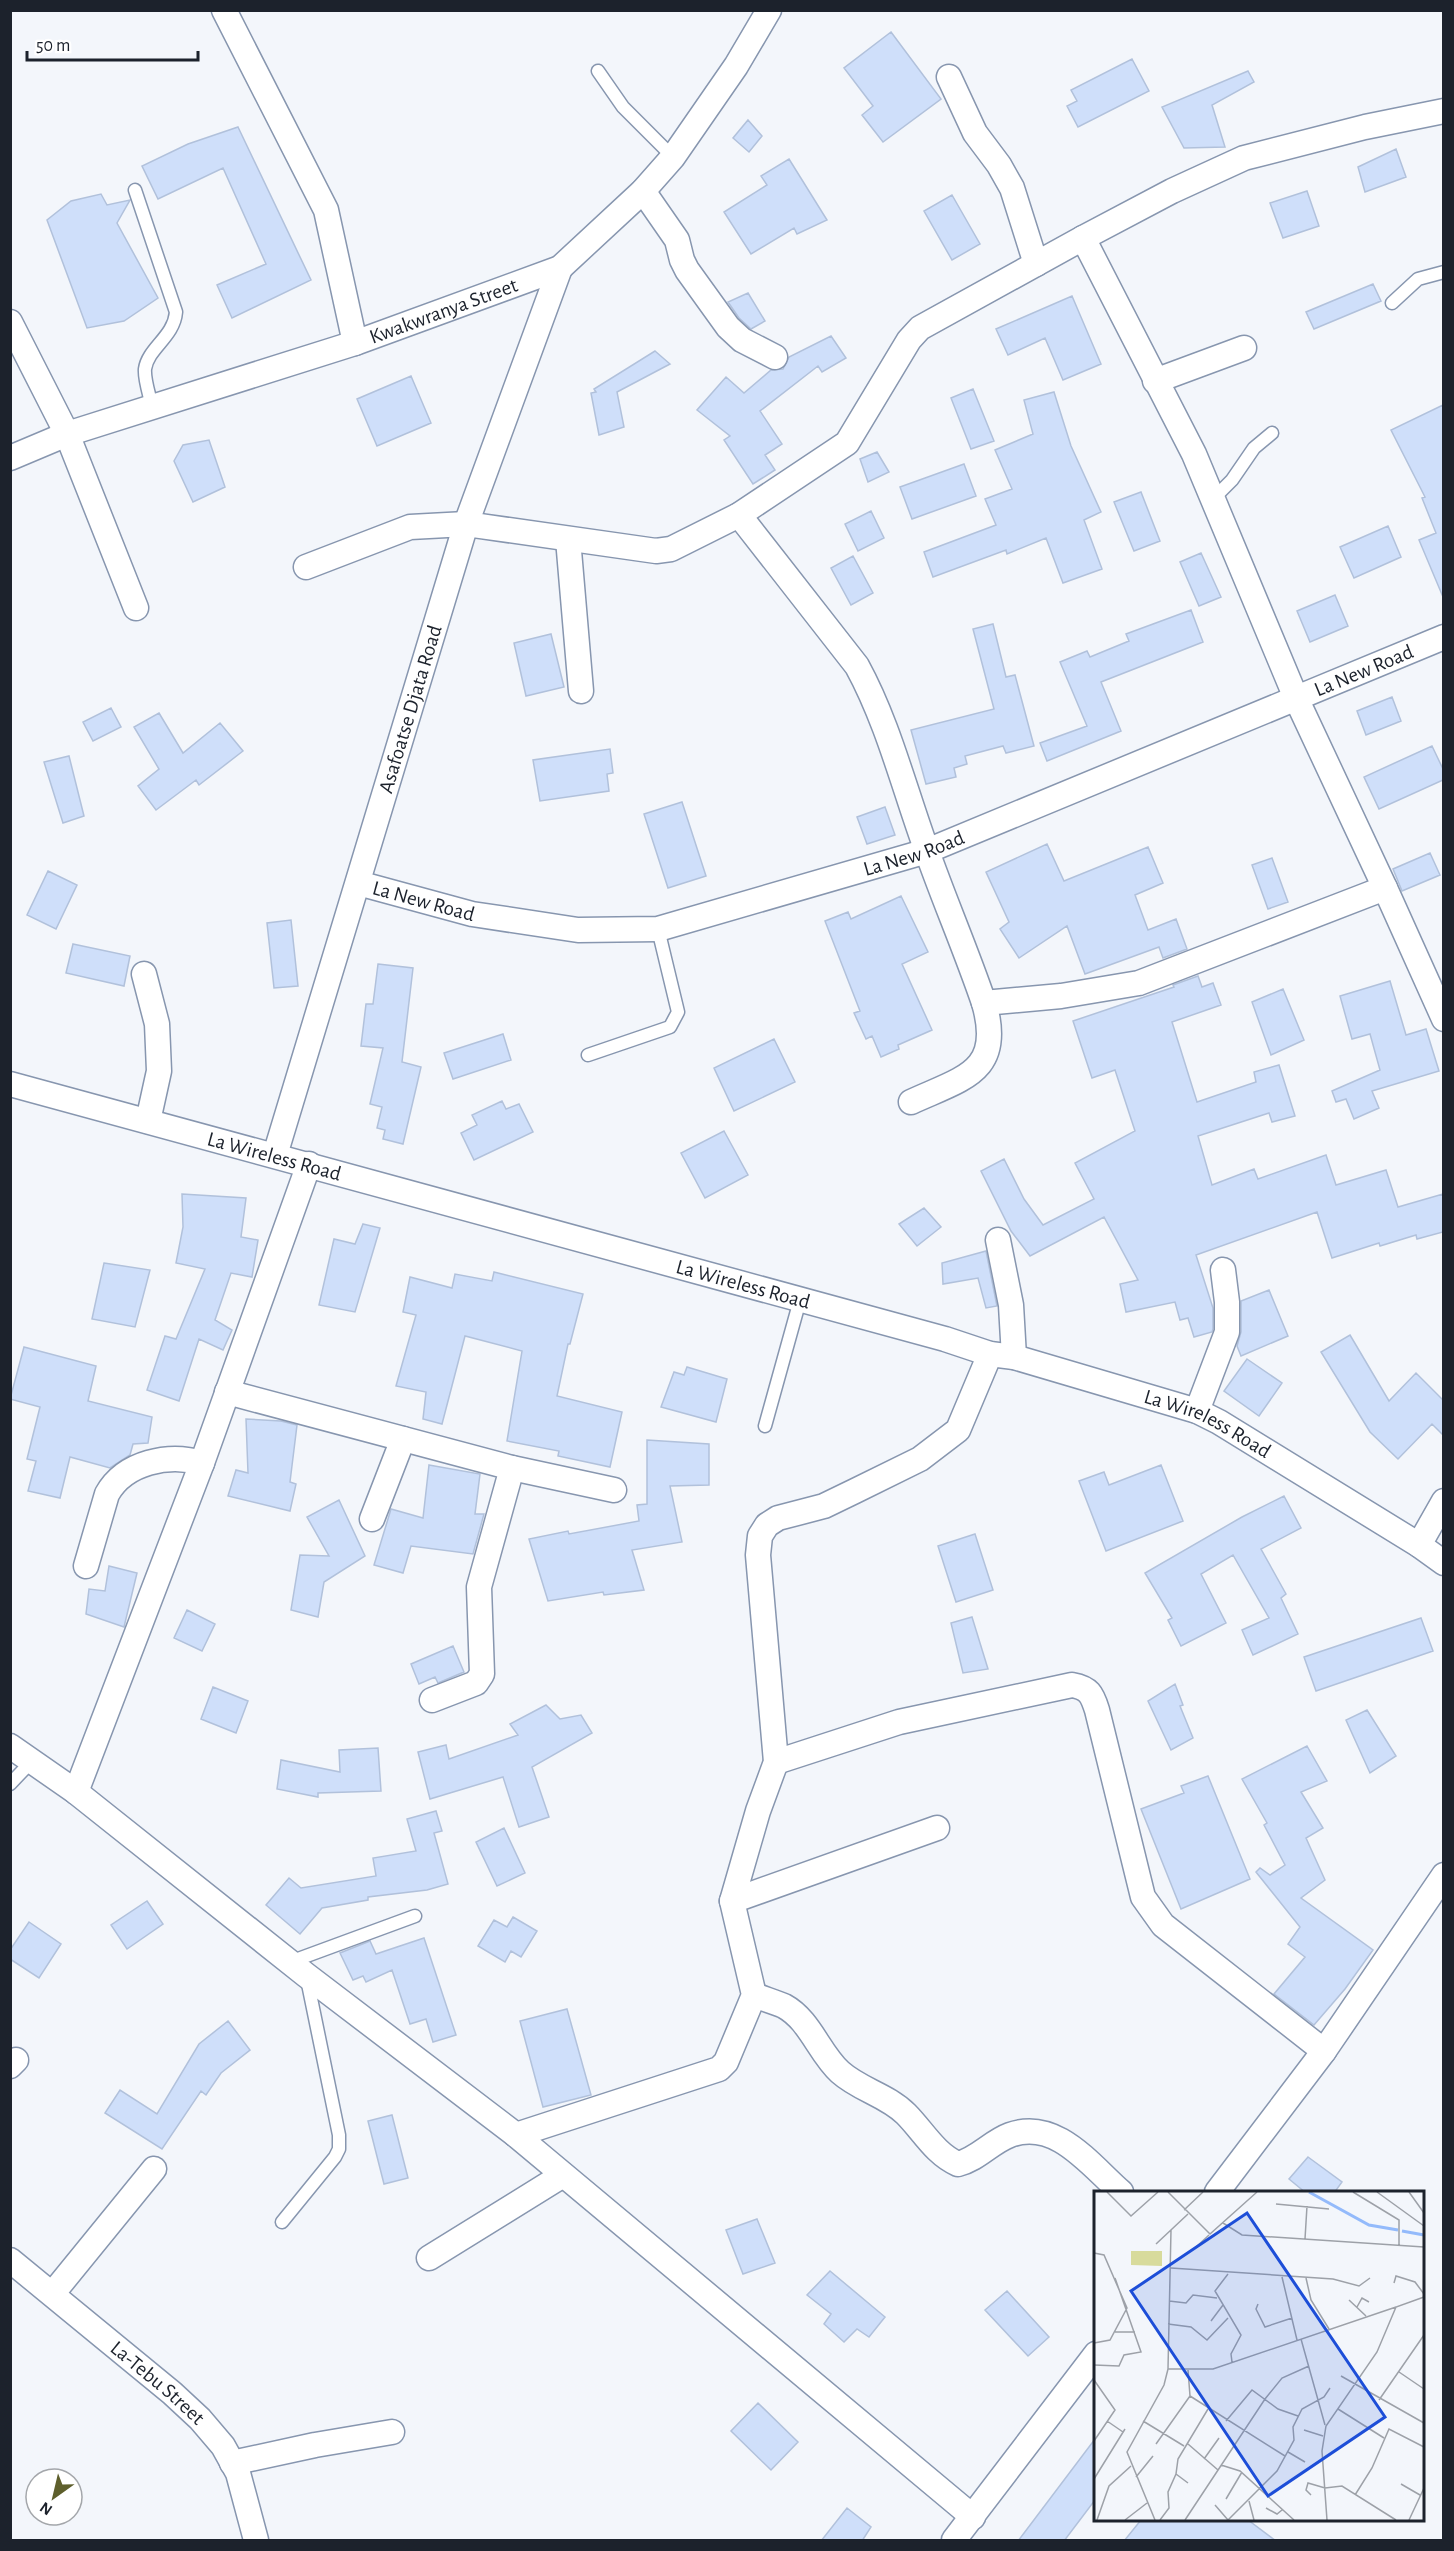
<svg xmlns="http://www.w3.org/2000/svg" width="1454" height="2551" viewBox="0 0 1454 2551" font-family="'Alegreya Sans',sans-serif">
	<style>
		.building { fill: #cfdffa; stroke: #b1c1db; stroke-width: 1.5 }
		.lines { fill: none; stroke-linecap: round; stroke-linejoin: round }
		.lane-casing { stroke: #8796af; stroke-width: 15 }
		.street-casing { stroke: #8796af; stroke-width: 27 }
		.lane { stroke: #fff; stroke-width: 12 }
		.street { stroke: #fff; stroke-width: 24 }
		.labels { text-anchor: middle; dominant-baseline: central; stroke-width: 4.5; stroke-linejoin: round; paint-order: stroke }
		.street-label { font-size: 21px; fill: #1c222c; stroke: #fff }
		.inset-river { fill: none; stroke: #93bafb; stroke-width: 3 }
		.inset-road { fill: none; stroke: #9da1a8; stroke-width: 1.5 }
		.view { fill: #1d4ed8; fill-opacity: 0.15; stroke: #1d4ed8; stroke-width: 3 }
		.inset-edge { fill: none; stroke: #1c222c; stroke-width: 3 }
	</style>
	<rect width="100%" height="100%" fill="#f3f6fb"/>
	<path class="building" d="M891,32L941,99L883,142L862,115L873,106L844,68Z
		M1132,59L1149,91L1078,127L1067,106L1077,101L1071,90Z
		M1248,71L1254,82L1212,105L1225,147L1184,148L1162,107Z
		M748,120L762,136L749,152L733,138Z
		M238,127L311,280L232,318L217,285L266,264L223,168L158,199L142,166L188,144Z
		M1396,149L1406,177L1365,192L1358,167Z
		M789,159L827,220L797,234L794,228L751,254L724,212L767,185L761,176Z
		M1307,191L1319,226L1283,238L1270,203Z
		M101,194L107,205L130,200L117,223L158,298L124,321L87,328L47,220L71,201Z
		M952,195L980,244L952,260L924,211Z
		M1373,284L1381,301L1314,329L1306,312Z
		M748,293L765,321L751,329L739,318L728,302Z
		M1072,296L1101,364L1063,380L1045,338L1008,355L996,329Z
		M831,336L846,358L822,372L818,366L760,411L782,444L765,455L775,470L753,484L724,440L730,436L697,410L726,377L744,393L771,370L783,369L789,357Z
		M655,351L670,364L617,392L624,427L599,435L591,393L596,392L594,389Z
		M411,376L431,423L377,446L357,399Z
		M973,389L994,441L971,449L951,398Z
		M1054,392L1071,446L1101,512L1084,520L1102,569L1063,583L1046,538L1007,554L1006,550L933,577L924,552L996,525L985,499L1012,489L995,450L1033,434L1024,400Z
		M1443,405V597L1419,540L1436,533L1422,498L1425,497L1391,430Z
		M209,440L225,487L193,502L174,461L183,445Z
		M877,452L889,472L868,482L860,459Z
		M964,464L976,496L912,519L900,487Z
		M1141,492L1160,541L1134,551L1114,502Z
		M871,511L884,538L858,551L845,524Z
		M1388,526L1401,557L1354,578L1340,547Z
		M1201,553L1221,597L1199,606L1180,562Z
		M853,556L873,593L851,605L831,568Z
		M1335,595L1348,626L1310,642L1297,611Z
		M1191,610L1203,642L1101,682L1121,731L1047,761L1040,743L1087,726L1060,662L1087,651L1090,657L1129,641L1126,634Z
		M993,624L1006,677L1015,675L1034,746L1006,753L1003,746L965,756L967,764L954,768L956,777L926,784L911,730L994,709L973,629Z
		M551,634L564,687L526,696L514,643Z
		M1392,697L1401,721L1366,735L1357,711Z
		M111,708L121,727L93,741L83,722Z
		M159,713L183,753L220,723L243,751L199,785L196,780L156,810L138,786L159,769L134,727Z
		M1432,746L1443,769V780L1379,809L1364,777Z
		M610,749L613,773L607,774L609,791L540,801L533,760Z
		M69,756L84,816L63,823L44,762Z
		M682,802L706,876L668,888L644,814Z
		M885,807L895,835L867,844L857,817Z
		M1047,844L1064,881L1148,847L1163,883L1135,895L1148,930L1176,919L1187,949L1163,958L1159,947L1085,974L1067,926L1019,958L1000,929L1009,922L986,872Z
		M1430,853L1440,875L1402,891L1393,869Z
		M1272,858L1288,902L1268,909L1252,865Z
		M48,871L77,885L56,929L27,915Z
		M901,896L928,952L902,964L932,1030L898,1045L899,1049L881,1057L872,1036L866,1039L854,1013L860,1011L825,921L848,912L851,919Z
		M291,920L298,986L274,988L267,923Z
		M73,944L130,956L124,986L66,973Z
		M378,964L413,968L402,1062L421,1067L403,1144L383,1139L385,1130L377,1128L382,1107L370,1104L383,1048L361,1046L366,1004H373Z
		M1198,976L1202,987L1213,983L1221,1005L1172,1022L1197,1102L1256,1082L1254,1072L1279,1065L1295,1116L1272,1122L1269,1113L1198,1136L1212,1185L1254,1169L1258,1179L1326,1155L1336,1185L1386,1170L1398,1207L1443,1194V1232L1417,1239L1416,1235L1380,1246L1379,1243L1332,1258L1317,1212L1196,1255L1213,1308V1329L1212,1332L1194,1337L1188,1318L1180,1320L1175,1302L1126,1312L1120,1284L1138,1280L1104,1217L1030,1256L1011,1231L981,1171L1004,1159L1024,1199L1043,1225L1094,1199L1075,1163L1135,1131L1115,1070L1092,1078L1073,1021L1174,987L1173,985Z
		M1390,981L1406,1035L1426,1029L1439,1071L1372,1091L1379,1108L1354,1119L1346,1099L1336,1102L1332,1091L1380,1070L1370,1034L1352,1039L1340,996Z
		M1283,989L1304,1040L1271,1055L1252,1002Z
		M503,1034L511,1060L453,1079L444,1053Z
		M774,1039L795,1082L734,1111L714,1068Z
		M502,1101L506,1109L519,1104L533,1132L474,1160L461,1133L477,1125L472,1115Z
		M724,1131L748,1175L705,1198L681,1153Z
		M182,1194L246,1198L241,1237L258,1240L252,1277L231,1273L215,1320L232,1330L223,1350L199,1339L179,1401L147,1390L165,1336L176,1339L205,1269L176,1263L183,1227Z
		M924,1208L941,1227L917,1246L899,1224Z
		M363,1224L380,1228L355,1312L319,1305L334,1239L355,1244Z
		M986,1251L997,1306L986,1308L978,1278L943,1284L942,1263Z
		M104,1263L150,1270L135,1327L92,1319Z
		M494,1272L583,1294L570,1344H568L557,1396L622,1412L610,1467L558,1456L559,1451L507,1441L522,1351L465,1336L442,1424L423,1419L426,1392L396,1386L416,1315L403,1312L410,1277L452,1288L455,1274L492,1281Z
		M1269,1290L1288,1336L1241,1356L1237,1346L1241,1332V1301Z
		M1350,1335L1389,1401L1416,1373L1443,1400V1435L1432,1424L1398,1459L1370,1432L1321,1352Z
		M24,1347L96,1366L88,1401L152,1417L148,1443L133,1444L130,1455L110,1468L70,1457L60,1498L28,1491L36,1461L27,1459L40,1407L10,1399Z
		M1247,1359L1282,1383L1259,1416L1224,1391Z
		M687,1367L727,1379L716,1422L661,1407L674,1372L684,1375Z
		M246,1419L281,1421L297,1425L290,1482L296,1484L290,1511L228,1496L236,1470L248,1473Z
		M647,1440L709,1444V1485L670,1486L682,1542L632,1550L644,1590L604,1595L603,1592L548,1601L529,1539L568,1531L569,1534L639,1521L637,1505L647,1504Z
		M429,1465L480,1474L475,1514H484L473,1554L411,1546L403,1573L374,1565L391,1509L423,1518Z
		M1161,1465L1183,1521L1106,1551L1079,1481L1104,1472L1109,1485Z
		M1284,1496L1301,1528L1261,1549L1286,1594L1281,1598L1298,1634L1253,1655L1242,1630L1269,1618L1233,1555L1201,1574L1226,1623L1181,1646L1168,1620L1172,1618L1145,1573L1242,1517Z
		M339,1500L365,1556L324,1582L318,1617L291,1610L300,1555L329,1556L307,1517Z
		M975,1534L993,1590L956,1602L938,1546Z
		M109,1566L137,1573L124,1627L86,1614L89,1589L105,1591Z
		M187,1610L215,1624L202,1651L174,1638Z
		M972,1617L988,1669L963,1673L951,1623Z
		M1421,1618L1433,1651L1316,1691L1304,1657Z
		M453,1646L464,1672L438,1683L435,1677L419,1684L411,1664Z
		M1175,1684L1183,1705L1180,1706L1193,1738L1171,1750L1148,1701Z
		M213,1687L248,1701L236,1733L201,1719Z
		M546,1705L560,1719L581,1715L592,1733L532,1767L549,1817L519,1827L503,1777L430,1799L418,1752L446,1745L449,1759L518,1735L510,1724Z
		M1367,1710L1396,1756L1370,1773L1346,1720Z
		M1307,1746L1327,1781L1301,1792L1323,1828L1306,1838L1325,1880L1301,1898L1373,1950L1345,1989L1314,2025L1274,1994L1305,1957L1288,1944L1300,1927L1256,1872L1260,1868L1270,1875L1285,1865L1264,1825L1267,1823L1242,1779Z
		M378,1748L381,1791L318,1793V1797L277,1789L281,1760L340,1772L339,1750Z
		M1208,1776L1250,1879L1181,1909L1141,1809L1184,1793L1181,1786Z
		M436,1811L442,1831L434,1833L448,1884L427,1890L368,1897V1900L322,1908L300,1934L266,1905L289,1878L301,1888L376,1876L373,1858L416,1851L407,1819Z
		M504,1828L525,1873L497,1886L476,1842Z
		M147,1901L163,1924L127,1949L111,1925Z
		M513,1917L537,1931L521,1957L511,1951L505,1962L478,1946L494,1920L507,1927Z
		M29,1922L61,1944L39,1978L10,1959V1950Z
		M424,1938L456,2035L433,2042L426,2019L410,2024L392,1970L366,1982L363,1976L353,1980L340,1953L370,1941L376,1954Z
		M567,2009L591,2095L543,2107L520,2021Z
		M228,2021L250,2050L221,2073L206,2095L201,2091L162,2149L105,2113L120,2090L157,2114L199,2044Z
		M392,2115L408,2178L384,2184L368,2121Z
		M1308,2157L1342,2182L1334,2193H1306L1289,2179Z
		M757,2219L775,2263L743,2274L726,2230Z
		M830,2271L885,2317L869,2337L857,2329L844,2342L824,2324L831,2314L807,2295Z
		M1007,2291L1049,2337L1028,2356L985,2310Z
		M758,2403L798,2442L771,2470L731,2431Z
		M1095,2439V2500L1064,2541H1018Z
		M847,2508L871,2527L862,2541H821Z
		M1141,2520H1248L1276,2541H1124Z"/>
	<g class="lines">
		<g class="lane-casing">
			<path id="lane" d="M598,71L623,107L673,157
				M135,190L176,312C174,337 148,348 145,369C144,380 150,396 152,407
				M1392,303L1418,279L1444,272
				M1213,499L1232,480L1254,448L1272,433
				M588,1055L670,1027L678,1012L658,929
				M765,1426L800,1300
				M10,1784L32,1761
				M290,1962L415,1916
				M282,2222L335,2157L339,2149V2135L307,1979"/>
		</g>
		<g class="street-casing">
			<g id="street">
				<path d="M224,10L326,210L355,343"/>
				<path d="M949,77L975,133L999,165L1012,188L1036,264"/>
				<path d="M643,191L677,240L682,260L687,270L728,327L742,340L775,357"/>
				<path d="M1083,238L1194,454L1296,698L1385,888L1444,1019"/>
				<path d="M10,322L67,434L136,608"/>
				<path d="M1155,381L1244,348"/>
				<path id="s1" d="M10,458L67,434L355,343L560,268L643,191L673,157L736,66L769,10"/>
				<path d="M739,515L857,666C886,719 902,780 922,837C941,893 965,947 984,1003L1061,996L1139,983L1385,888"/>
				<path d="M568,539L581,691"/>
				<path d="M306,567L410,527L466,524L656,551L671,549L739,515L847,443L909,340L920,328L1083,238L1172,191L1244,158L1365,127L1444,111"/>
				<path id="s2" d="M358,883L472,914L578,930L658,929L927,851L1444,637"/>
				<path d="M144,974L157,1024L159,1071L148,1121"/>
				<path id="s3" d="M10,1084L945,1339L990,1354L1014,1357L1197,1411L1219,1422L1419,1545L1444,1563"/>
				<path d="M911,1102C963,1078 1004,1072 984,1003"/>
				<path id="s4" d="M275,1155L466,524L560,268"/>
				<path d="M998,1240L1011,1305L1014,1357"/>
				<path d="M227,1392L512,1468L479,1587L482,1674L476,1683L432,1700"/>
				<path d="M1197,1411L1227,1332V1302L1223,1270"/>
				<path d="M512,1468L614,1490"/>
				<path d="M372,1519L403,1439"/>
				<path d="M1419,1545L1444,1501"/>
				<path d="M86,1566L107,1494C125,1462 169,1453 202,1463"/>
				<path d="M10,1746L76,1792L306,1975L516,2135L973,2517"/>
				<path d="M776,1762L899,1722L1072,1685C1089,1688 1092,1694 1097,1710L1143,1897L1163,1925L1324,2051"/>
				<path d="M76,1792L202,1463L309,1164"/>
				<path d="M732,1901L937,1828"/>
				<path d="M754,1995C764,1999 775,2002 784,2006C810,2020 819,2053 840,2072C860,2090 887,2095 906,2114C923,2131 935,2154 958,2164C978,2159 991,2142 1010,2135C1056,2118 1090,2165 1121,2192"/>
				<path d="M10,2066L16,2060"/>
				<path d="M516,2135L719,2069L726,2062L754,1995L732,1901L758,1811L776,1762L758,1555L760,1536L767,1525L778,1518L824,1506L855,1491L920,1459L958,1430L990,1354"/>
				<path d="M1217,2192L1324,2051L1444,1875"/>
				<path d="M429,2258L563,2175"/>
				<path id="s5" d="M10,2260L172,2393L200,2419L223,2446L238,2473L256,2540"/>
				<path d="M53,2293L154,2169"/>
				<path d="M232,2463L315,2445L392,2432"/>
				<path d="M954,2540L1096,2354"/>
			</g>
		</g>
		<use href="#lane" class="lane"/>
		<use href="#street" class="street"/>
	</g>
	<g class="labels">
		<g class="street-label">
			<text stroke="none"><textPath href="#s1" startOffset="458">Kwakwranya Street</textPath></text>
			<text stroke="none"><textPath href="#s2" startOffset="1058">La New Road</textPath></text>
			<text stroke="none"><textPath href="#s4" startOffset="466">Asafoatse Djata Road</textPath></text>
			<text stroke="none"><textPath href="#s2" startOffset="572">La New Road</textPath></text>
			<text stroke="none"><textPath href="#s2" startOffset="68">La New Road</textPath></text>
			<text stroke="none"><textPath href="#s3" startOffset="274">La Wireless Road</textPath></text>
			<text stroke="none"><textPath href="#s3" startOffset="760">La Wireless Road</textPath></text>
			<text stroke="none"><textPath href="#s3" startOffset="1246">La Wireless Road</textPath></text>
			<text stroke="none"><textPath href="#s5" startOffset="192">La-Tebu Street</textPath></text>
		</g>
	</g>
	<g transform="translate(1094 2191)">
		<rect width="330" height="330" fill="#f3f6fb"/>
		<path d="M37,60H68V75L37,74Z" fill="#d8db9c"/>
		<path class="inset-river" d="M215,1L275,34L304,39M308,40L330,44"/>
		<path class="inset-road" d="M13,1L37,25L64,1M74,1L116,43L163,1M259,1L305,29V55M283,1L330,35M315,1L330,22M182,13L235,18M90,19L109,1M129,32L148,44L330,56M211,48L213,15M62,53L94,23M101,57L115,44M0,62L10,64L33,117L16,149L0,152M77,77L239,88L265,95L276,87M134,83L121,100L147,144L137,163L138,171M188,86L203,149M212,87L217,109L235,138M300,92L302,85L321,91L330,103M255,109L272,125M75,110L92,112L99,104L123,107M164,113L162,118L171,136L198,127M263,116L268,107L275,111M117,130L129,114M74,133L97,136L113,149L134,127M21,141H41M207,148L231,234M0,174L25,175L30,164L47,161L21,87M74,178L77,39M305,181L330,198M247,185L330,232M0,189L21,219L0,250M96,205L191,265M285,209L330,144M244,218L290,247M13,230L29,241M49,230L90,255M132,230L158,199L184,218L204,225M210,239L229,245M62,253L96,205L94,179M94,253L124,279M194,261L211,271M110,268L125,247M127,274L146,280L200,329M42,286L59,265M0,288L31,238M94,292L82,283L84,268L114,218M307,293L326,304M217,304L212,299L214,292L231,297L248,295L302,329M261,304L278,277L295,238L330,256M132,308L148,281M155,310L160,329M121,314L134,329M172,317L183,323L188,319M3,329L15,295L37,275M31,329L53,312M61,329L33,261L70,194L74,178H119L302,116M66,329L75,317L74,301L82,283M91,329L171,208L188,187L215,175M134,329L183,280L200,249L199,236L208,218L230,206L236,197M233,329L228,260L232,235L283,161L302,116L330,106M315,329L330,297"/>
		<path class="view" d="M153,22L291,226L174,305L37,100Z"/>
		<rect width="330" height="330" class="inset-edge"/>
	</g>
	<rect width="1454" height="2551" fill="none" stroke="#1c222c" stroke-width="24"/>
	<g transform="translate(54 2497) rotate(214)"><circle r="28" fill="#ffffff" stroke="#a4a7ab" stroke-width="1.5"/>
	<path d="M0-4.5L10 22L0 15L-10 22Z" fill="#5e5f2c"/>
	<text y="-9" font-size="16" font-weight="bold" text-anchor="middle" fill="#1c222c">N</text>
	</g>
	<path d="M27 51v9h171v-9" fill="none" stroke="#1c222c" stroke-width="3"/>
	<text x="36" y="51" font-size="18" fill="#1c222c" stroke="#ffffff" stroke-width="4.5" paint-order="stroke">50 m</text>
</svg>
